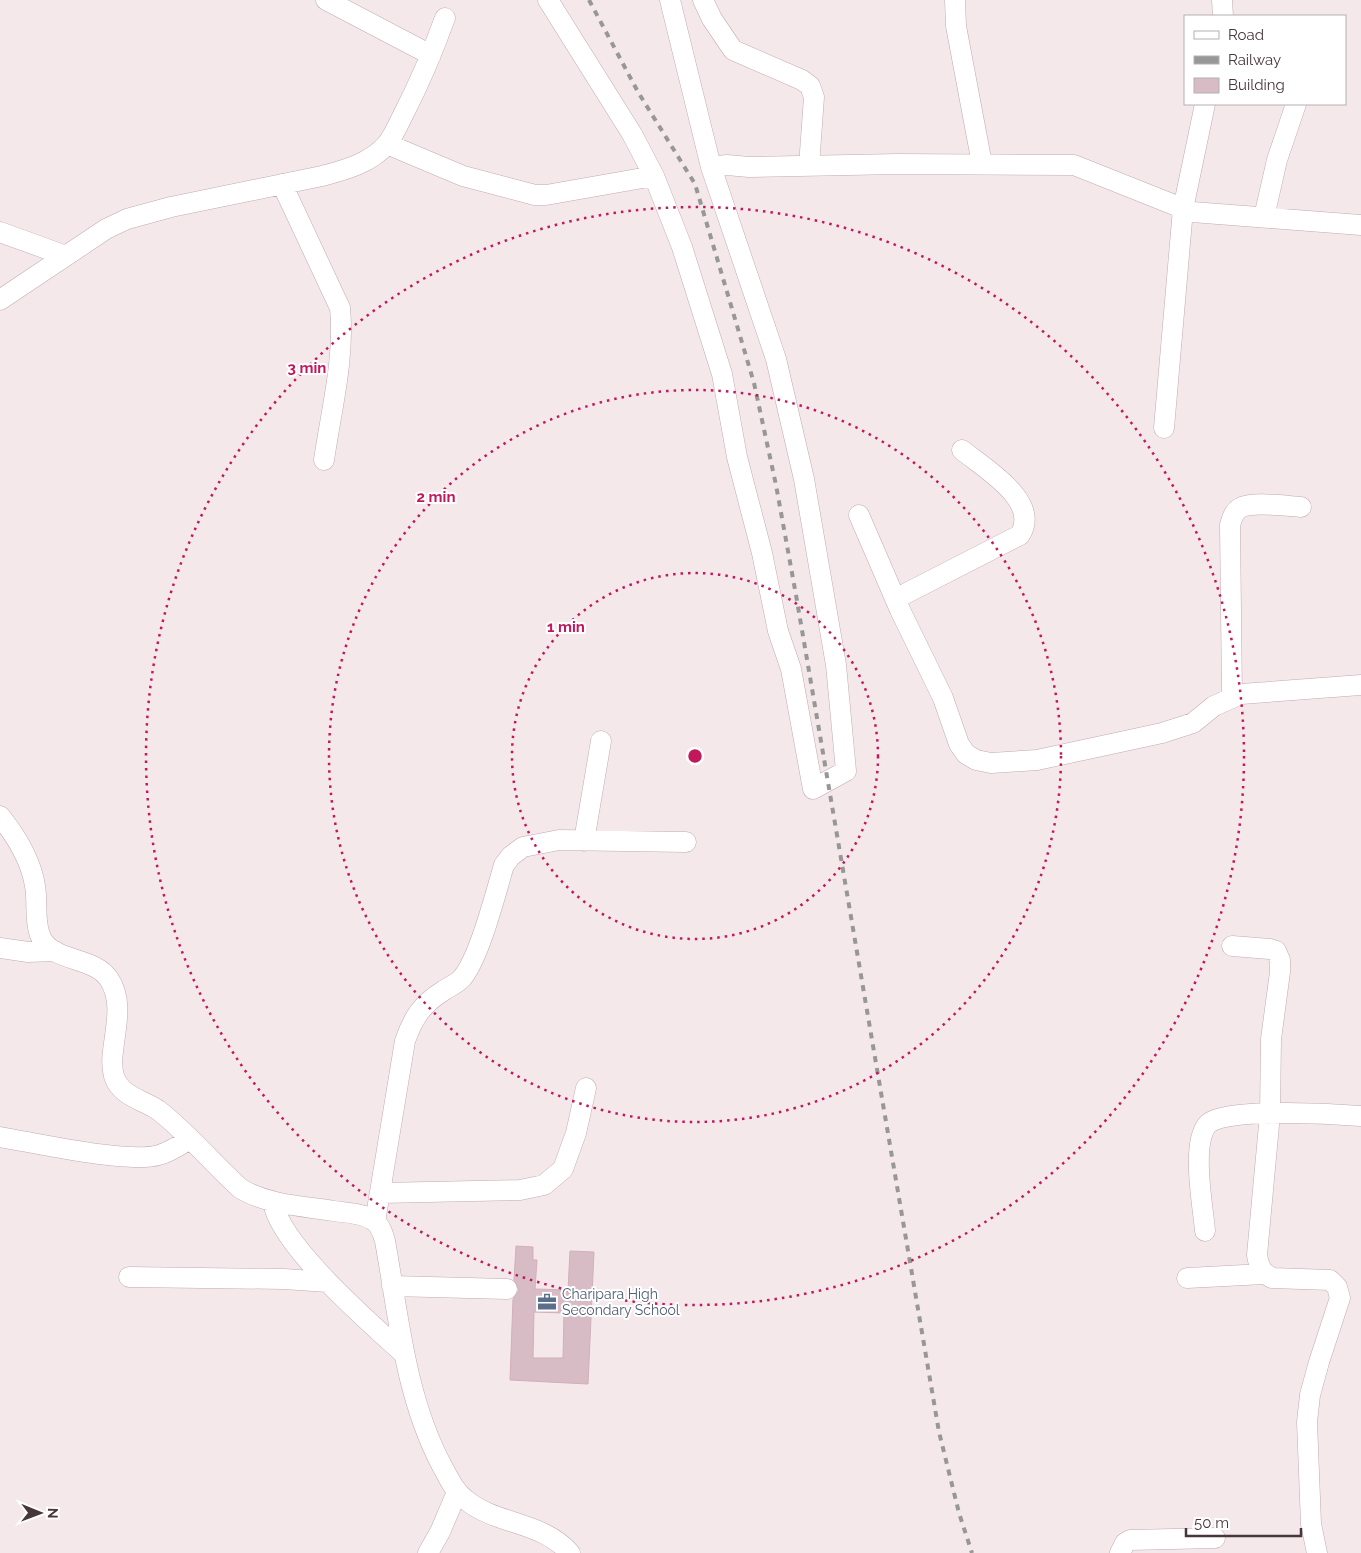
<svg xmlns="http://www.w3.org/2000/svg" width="1361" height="1553" viewBox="0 0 1361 1553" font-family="Raleway,sans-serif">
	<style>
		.building { fill: #d7bcc5; stroke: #d2afba; fill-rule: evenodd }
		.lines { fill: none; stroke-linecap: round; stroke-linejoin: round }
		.minor-casing { stroke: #c1aab0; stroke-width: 21 }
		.minor { stroke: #fff; stroke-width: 20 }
		.rail { stroke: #979797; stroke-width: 4; stroke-dasharray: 6 6; stroke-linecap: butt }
		.ring { fill: none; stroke: #c2185b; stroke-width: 2.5; stroke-dasharray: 2.5 5 }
		.labels { text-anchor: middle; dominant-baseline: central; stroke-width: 4; stroke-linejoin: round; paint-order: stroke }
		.service-label { font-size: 14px; fill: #4e5e75; stroke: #fff; text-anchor: start }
		.centre { fill: #c2185b; stroke: #fff; stroke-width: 2.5 }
		.ring-label { font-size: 15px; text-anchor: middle; font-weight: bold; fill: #c2185b; stroke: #fff; stroke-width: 4; stroke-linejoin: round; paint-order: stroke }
	</style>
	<rect width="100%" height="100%" fill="#f5e8eb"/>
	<path class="building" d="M516,1246L533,1247V1260H537L535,1289L568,1290L570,1251L594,1252L588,1384L510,1380L513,1299L519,1290L514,1280ZM534,1312L564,1313L563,1358H533Z"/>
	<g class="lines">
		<g class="minor-casing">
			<path id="minor" d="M326,0L431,55
				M548,0L632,134L654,176L682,247L722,374L737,457L762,553L778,631L791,669L813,789L846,771L836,665L804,479L776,359L711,167L670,0
				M703,0L712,19L733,50L802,80L810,86L814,97L809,166
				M955,0L956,26L982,164
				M1222,0L1223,16
				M387,144L463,176L535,195H546L654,176
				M711,167L727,165L749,167L898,164L1074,165L1192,212L1361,225
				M282,184L340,308C345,358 331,411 324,460
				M1264,217L1277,160L1296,104
				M0,232L66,256
				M0,300L106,229L127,219L171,207L322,176C345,170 371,163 387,144C394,135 399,123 404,113C420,82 433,51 445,18
				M1164,428L1183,209L1205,104
				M859,515L900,610L943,698L959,744L966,754L976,760L991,763L1037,760L1162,733L1193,723L1214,706L1241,694L1361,685
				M895,599L1020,535C1041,501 985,469 962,450
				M1232,697L1230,525C1232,519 1233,512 1240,508C1252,501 1286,506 1301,507
				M0,816C16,836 31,860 35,886C38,902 34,920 40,935C50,963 93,955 109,979C129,1009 106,1050 114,1076C120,1096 143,1100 158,1110C188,1133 213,1164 241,1189C269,1205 302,1206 334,1211C346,1213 364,1213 374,1221C381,1226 383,1234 385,1241C399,1318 405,1396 442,1466C449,1478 454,1491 466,1500C496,1525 542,1521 570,1553
				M584,841L601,741
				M1232,946L1270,949L1276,951L1280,960V972L1271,1039L1270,1114L1257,1255C1259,1267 1262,1273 1272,1278L1330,1280L1337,1287L1340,1298L1319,1362L1310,1395L1307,1422L1311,1524L1317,1553
				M0,948L28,952L55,951
				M0,1137C36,1143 128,1164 159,1155C170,1152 180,1145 190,1139
				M380,1193L520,1190L544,1185L563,1169L576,1133L586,1088
				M273,1202C279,1244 370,1323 403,1353
				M375,1222L405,1041C413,1018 422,1004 443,991C449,987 458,983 462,978C479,959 496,892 504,865L511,856L523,847L559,840L686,842
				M1205,1231C1203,1206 1191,1145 1207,1125C1221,1107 1336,1114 1361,1116
				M129,1277L284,1279L328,1282
				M1187,1278L1264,1274
				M392,1286L507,1289
				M428,1553L440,1532L457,1492
				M1120,1553L1125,1543L1130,1540L1215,1538"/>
		</g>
		<use href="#minor" class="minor"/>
		<path class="rail" d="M589,0L638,92L695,184L754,383L776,485L796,595L939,1432L959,1513L972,1553"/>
	</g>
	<g class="ring">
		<circle cx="695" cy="756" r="183"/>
		<circle cx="695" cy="756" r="366"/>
		<circle cx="695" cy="756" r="549"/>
	</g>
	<defs>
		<g id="office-bare" transform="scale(1.5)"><path d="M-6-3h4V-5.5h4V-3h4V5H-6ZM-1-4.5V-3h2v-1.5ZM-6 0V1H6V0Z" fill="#5c6f8a" stroke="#fff" stroke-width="2.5" paint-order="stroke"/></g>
	</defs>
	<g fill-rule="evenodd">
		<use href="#office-bare" x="547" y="1302"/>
	</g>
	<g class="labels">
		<g class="service-label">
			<text x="562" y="1294">Charipara High<tspan x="562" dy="16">Secondary School</tspan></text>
		</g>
	</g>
	<circle cx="695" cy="756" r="8" class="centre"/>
	<g class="ring-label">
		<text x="307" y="373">3 min</text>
		<text x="436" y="502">2 min</text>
		<text x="566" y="632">1 min</text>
	</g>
	<rect x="1184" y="15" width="162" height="90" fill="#ffffff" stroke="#b6afb1"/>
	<rect x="1194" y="31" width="25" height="8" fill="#ffffff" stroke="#b6afb1"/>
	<text x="1228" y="40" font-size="15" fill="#48363c">Road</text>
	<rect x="1194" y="56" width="25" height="8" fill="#979797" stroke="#b6afb1"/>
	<text x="1228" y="65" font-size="15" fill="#48363c">Railway</text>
	<rect x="1194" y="78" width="25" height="15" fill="#d7bcc5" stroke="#b6afb1"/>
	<text x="1228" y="90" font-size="15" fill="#48363c">Building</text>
	<g transform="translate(40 1513) rotate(91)" stroke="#ffffff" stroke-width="4" paint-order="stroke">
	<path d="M0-4L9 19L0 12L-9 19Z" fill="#48363c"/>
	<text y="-8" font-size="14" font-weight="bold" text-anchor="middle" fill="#48363c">N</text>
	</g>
	<path d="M1186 1528v8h115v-8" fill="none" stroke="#48363c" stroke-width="2.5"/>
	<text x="1194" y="1528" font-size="15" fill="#48363c" stroke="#ffffff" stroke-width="4" paint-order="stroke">50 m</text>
</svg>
